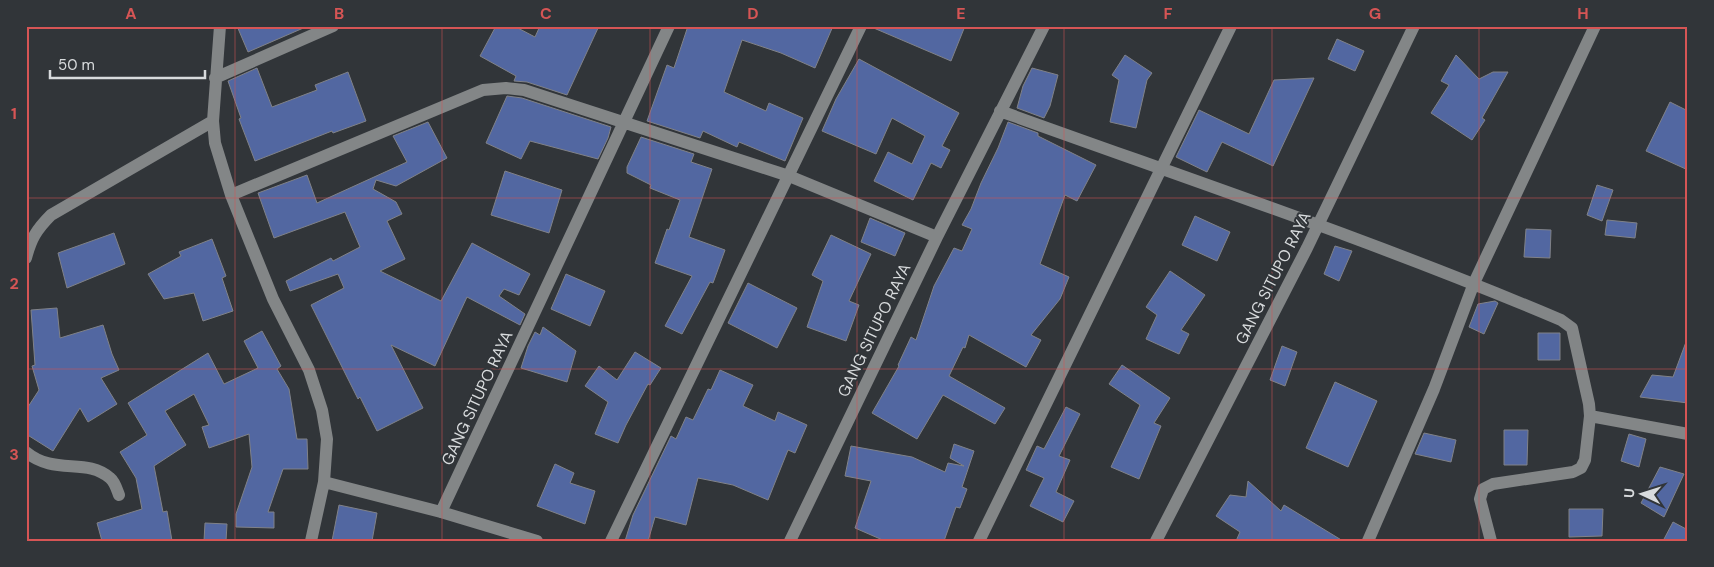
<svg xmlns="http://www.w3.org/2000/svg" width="1714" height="567" viewBox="0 0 1714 567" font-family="'DM Sans',sans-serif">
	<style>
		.building { fill: #5267a1; stroke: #808288 }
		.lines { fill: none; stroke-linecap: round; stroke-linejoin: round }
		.minor { stroke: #838687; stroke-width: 12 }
		.grid { fill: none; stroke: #d65555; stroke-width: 1; stroke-opacity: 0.55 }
		.labels { text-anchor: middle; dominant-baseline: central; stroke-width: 4; stroke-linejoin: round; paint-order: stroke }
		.street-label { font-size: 16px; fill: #d8dbdd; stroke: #313539 }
		.neatline { fill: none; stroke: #d65555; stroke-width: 2 }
		.grid-label { font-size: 16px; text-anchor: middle; font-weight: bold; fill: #d65555 }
	</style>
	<rect width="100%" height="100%" fill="#313539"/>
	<path class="building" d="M237,26H308L248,52Z
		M496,26H514L535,37L540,26H599L567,95L527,82L514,81L516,76L480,56Z
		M688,26H833L815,68L781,53L742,40L724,92L766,111L769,103L803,118L785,161L739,142L737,147L703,131L700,138L647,121L667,65L674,68Z
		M869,26H965L951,61Z
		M1337,39L1364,51L1355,71L1328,59Z
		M1125,55L1152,73L1147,80L1136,128L1110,122L1119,80L1112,75Z
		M1456,55L1479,79L1493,72H1508L1482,118L1485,120L1472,140L1431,113L1449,85L1441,81Z
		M859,59L959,113L942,146L950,150L941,168L931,163L913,200L874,181L888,152L912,164L925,136L892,118L876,154L822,131L836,99Z
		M257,68L272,107L317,90L315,85L348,72L366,121L333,133L332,131L255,161L239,119L241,118L228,81Z
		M1032,68L1058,75L1050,106L1044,118L1017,108L1023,86Z
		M1314,78L1273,166L1222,142L1207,172L1176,157L1199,110L1249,134L1274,80Z
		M507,96L522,98L611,127L608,138L598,159L530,141L521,159L486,143Z
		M1670,102L1688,111V170L1646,151Z
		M428,122L447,158L396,186L376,180L373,189L396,202L402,214L387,221L405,259L380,271L441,301L472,243L530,274L519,295L504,289L499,296L525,314L520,325L467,297L435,366L391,345L423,408L377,431L360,397L358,399L311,305L344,288L338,274L290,291L286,281L331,258L333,261L360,247L345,212L274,238L258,193L307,175L317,203L407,162L393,136Z
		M1008,122L1038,133V136L1096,165L1077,201L1065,195L1040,264L1069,277L1060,299L1031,335L1041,340L1026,367L969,335L965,348L963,347L949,376L1005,408L995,424L943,395L917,439L872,413L899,366L898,365L911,337L916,340L934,286L954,248L962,251L972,229L962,225L971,209L981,183L998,148Z
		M641,137L694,154L691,162L712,169L689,237L725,250L713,283L710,282L682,334L665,326L692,276L655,263L667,229L669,230L680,200L650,188L651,185L627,173V167Z
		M505,171L562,190L549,233L491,215Z
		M1597,185L1613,190L1602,221L1587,215Z
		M1195,216L1230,232L1217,261L1182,245Z
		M870,218L905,233L895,256L861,242Z
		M1607,220L1637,223L1635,238L1605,235Z
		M1526,229L1551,230L1550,258L1524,257Z
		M114,233L125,264L67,288L58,253Z
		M831,235L871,254L849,301L859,305L846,341L807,327L823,281L812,275Z
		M212,239L226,276L222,278L233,311L203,321L194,293L164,299L148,274L181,256L179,252Z
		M1335,246L1352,251L1339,281L1324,274Z
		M1170,271L1205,295L1181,330L1189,334L1179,354L1146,339L1157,315L1146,307Z
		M566,274L605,291L590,326L551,309Z
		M748,283L797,308L777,348L728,323Z
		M1495,301L1498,303L1484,334L1469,327L1478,304Z
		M57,308L60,338L103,325L112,354L119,370L101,378L117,404L88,422L80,408L53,451L26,434V410L39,390L32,366L35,365L31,310Z
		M543,327L576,351L567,382L521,368L528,346L535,332L540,335Z
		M262,331L281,366L277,369L289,389L297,439H307L308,469H283L268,512H274V528L236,527V514L252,467L249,434L209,448L202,427L209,425L194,394L165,411L186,445L154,466L163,512L167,511L172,541H102L97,523L142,509L136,478L120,452L147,435L128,403L208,353L224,384L258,368L244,341Z
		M1538,333H1560V360H1538Z
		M1686,342L1688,343V403L1640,397L1652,375L1673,377Z
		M1282,346L1297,352L1285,386L1270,380Z
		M635,352L661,368L650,385L648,384L626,425L618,443L595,434L608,402L585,386L599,366L617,380Z
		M1122,365L1170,398L1154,423L1161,426L1139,479L1111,467L1140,405L1109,384Z
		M720,370L753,385L743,406L775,421L778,412L807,425L795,453L788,450L768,500L733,485L698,478L686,525L655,517L648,541H625L633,515L671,436L676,439L686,417L693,420L708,389L711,390Z
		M1335,382L1377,401L1348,467L1306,448Z
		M1066,407L1080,414L1059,456L1070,460L1056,492L1074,501L1063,522L1030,506L1044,478L1026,470L1037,446L1044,449Z
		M1504,430H1528L1527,465H1504Z
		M1424,433L1456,440L1451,462L1415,454Z
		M1629,434L1646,439L1639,467L1621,461Z
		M954,444L974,451L962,487L967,489L960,508L956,507L944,541H885L855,528L871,481L845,476L851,446L912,457L945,472L948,463L964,466L950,458Z
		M555,464L574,473L570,483L595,491L585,524L537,506Z
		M1660,467L1684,474L1664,517L1641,503Z
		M1248,481L1281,511L1284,505L1343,541H1236L1240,532L1216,516L1230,495L1246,497Z
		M339,505L377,513L372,541H332Z
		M1569,509H1603L1602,536L1569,537Z
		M1673,522L1688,530V541H1663Z
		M205,523L227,524L226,541H204Z"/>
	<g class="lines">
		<path class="minor" d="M220,26L213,121L215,143L231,195L273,299L309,370L322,410L327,439L324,482L311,541
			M215,78L333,26
			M1000,111C1188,179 1377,242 1561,320L1572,328L1589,404L1590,416L1688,434
			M231,195L483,90L506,88L524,90L789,176L937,237
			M26,258C31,239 36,230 51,215L213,121
			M26,452C55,476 86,457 110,478C115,482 117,490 119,495
			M324,482L441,512L537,541
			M441,512L669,26
			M611,541L861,26
			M790,541L937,237L1044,26
			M979,541L1231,26
			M1156,541L1307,248L1414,26
			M1368,541L1434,389L1474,283L1595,26
			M1491,541L1480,499L1483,489L1493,484L1573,472L1581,468L1585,460L1590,416"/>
	</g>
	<path class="grid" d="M235,26V541M442,26V541M650,26V541M857,26V541M1064,26V541M1272,26V541M1479,26V541M26,198H1688M26,369H1688"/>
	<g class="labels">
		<g class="street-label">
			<text transform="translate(1273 278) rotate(-63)">GANG SITUPO RAYA</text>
			<text transform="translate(874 330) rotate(-64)">GANG SITUPO RAYA</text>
			<text transform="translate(477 398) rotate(-65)">GANG SITUPO RAYA</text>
		</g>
	</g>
	<rect width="1714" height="567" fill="none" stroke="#313539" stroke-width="55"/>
	<g transform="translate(1642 494) rotate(274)" stroke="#313539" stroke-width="4" paint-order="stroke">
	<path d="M0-4L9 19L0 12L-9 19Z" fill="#d8dbdd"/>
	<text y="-8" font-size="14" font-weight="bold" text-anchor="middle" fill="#d8dbdd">U</text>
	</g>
	<path d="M50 70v8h155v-8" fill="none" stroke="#d8dbdd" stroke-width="2.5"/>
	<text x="58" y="70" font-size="15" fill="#d8dbdd" stroke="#313539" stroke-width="4" paint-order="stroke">50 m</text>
	<rect x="28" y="28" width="1658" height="512" class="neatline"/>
	<g class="grid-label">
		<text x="131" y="19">A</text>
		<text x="339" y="19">B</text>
		<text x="546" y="19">C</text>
		<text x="753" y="19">D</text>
		<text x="961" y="19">E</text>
		<text x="1168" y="19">F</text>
		<text x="1375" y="19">G</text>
		<text x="1583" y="19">H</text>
		<text x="14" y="119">1</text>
		<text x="14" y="289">2</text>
		<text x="14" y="460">3</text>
	</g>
</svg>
